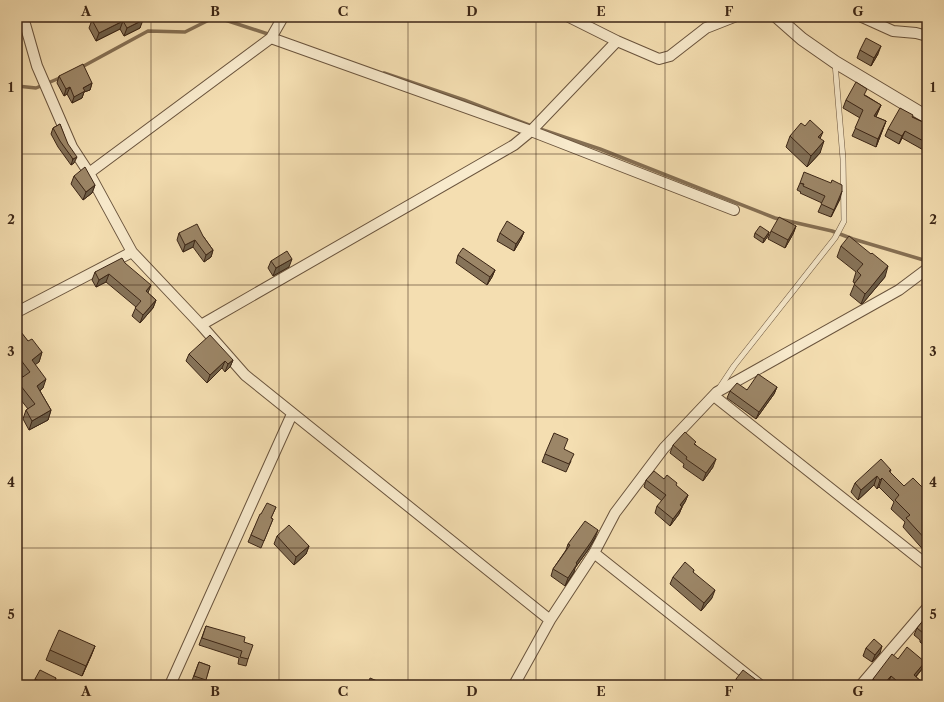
<svg xmlns="http://www.w3.org/2000/svg" width="944" height="702" viewBox="0 0 944 702" font-family="'Libre Caslon Text',serif">
	<style>
		.lines { fill: none; stroke-linecap: round; stroke-linejoin: round }
		.stream { stroke: #856f53; stroke-width: 3.5 }
		.service-casing { stroke: #6a543d; stroke-width: 6 }
		.minor-casing { stroke: #6a543d; stroke-width: 12 }
		.tertiary-casing { stroke: #6a543d; stroke-width: 14 }
		.service { stroke: #f8eacc; stroke-width: 5 }
		.minor { stroke: #f8eacc; stroke-width: 10 }
		.tertiary { stroke: #f8eacc; stroke-width: 12 }
		.wall { fill: #867359; stroke: #3c2616 }
		.shaded-wall { fill: #6d5e48; stroke: #3c2616 }
		.building { fill: #9c8667; stroke: #3c2616 }
		.grid { fill: none; stroke: #3c2616; stroke-width: 1; stroke-opacity: 0.55 }
		.neatline { fill: none; stroke: #3c2616; stroke-width: 1.5 }
		.grid-label { font-size: 13px; text-anchor: middle; font-weight: bold; fill: #3c2616 }
	</style>
	<rect width="100%" height="100%" fill="#f4deb1"/>
	<filter id="stains"><feTurbulence type="fractalNoise" baseFrequency=".005" numOctaves="4"/><feColorMatrix values="0 0 0 0 .2 0 0 0 0 .09 0 0 0 0 .02 0 0 0 .5 -.17"/></filter>
	<radialGradient id="worn" r=".72"><stop offset=".6" stop-color="#630" stop-opacity="0"/><stop offset="1" stop-color="#630" stop-opacity=".3"/></radialGradient>
	<g class="lines">
		<path class="stream" d="M216,17L271,35
			M80,68L148,31L185,32L215,17
			M384,73L464,100L529,125
			M17,86L36,88L62,77
			M537,128L600,149L775,218L832,231L853,239L927,261"/>
		<g class="service-casing">
			<path id="service" d="M720,387L734,366L835,238L844,221L843,159L835,63"/>
		</g>
		<g class="minor-casing">
			<path id="minor" d="M23,17L37,66L72,147L89,173L132,252L201,325L245,375L550,620
				M569,17L617,41L659,59L670,56L706,28L734,17
				M862,17L893,31L916,33L927,36
				M271,38L531,131L734,210
				M89,173L271,38L283,17
				M17,312L132,252
				M201,325L514,145L531,131L617,41
				M714,396L927,565
				M594,553L760,685
				M170,685L292,414
				M514,685L550,620L594,553L615,513L664,448L717,392L899,290L927,269
				M861,685L927,608"/>
		</g>
		<g class="tertiary-casing">
			<path id="tertiary" d="M777,17L802,39L835,62L927,117"/>
		</g>
		<use href="#service" class="service"/>
		<use href="#minor" class="minor"/>
		<use href="#tertiary" class="tertiary"/>
	</g>
	<path class="wall" d="M93,17H141L140,28L124,36L120,29L96,41L89,28L92,20L94,19Z
		M860,50L878,54L871,66L857,58Z
		M59,76L92,83L90,90L84,92L82,98L72,103L67,94L64,96L57,83Z
		M865,95L881,105L878,112L876,117L886,121L876,147L852,136L860,118L843,108L846,100Z
		M913,117L927,124V152L902,138L899,144L885,136L888,129Z
		M60,124L74,163L71,165L58,147L51,134L53,128Z
		M805,126L820,138V153L807,167L786,147L790,136Z
		M74,176L95,185L92,193L83,200L71,184Z
		M800,183L840,199L831,217L818,212L822,203L800,193L801,192L797,190Z
		M796,226L793,234L785,248L768,239L771,231Z
		M524,232L521,239L514,251L497,241L500,233Z
		M769,232L768,236L763,243L754,237L755,233Z
		M179,233L203,236L213,250L211,257L204,262L193,247L183,252L177,240Z
		M841,246L885,277L863,303L861,304L850,295L855,283L853,282L856,272L837,257Z
		M458,255L495,270L492,277L487,285L456,263Z
		M271,261L289,267L273,276L268,268Z
		M125,263L148,293L156,300L153,308L140,323L132,316L136,307L106,282L96,287L92,280L95,272Z
		M17,329L28,341L42,352L39,362L35,364L43,388L40,391L51,410L48,420L29,430L23,419L26,410L28,409L17,395V381L23,377L17,369Z
		M189,354L233,360L230,367L225,372L222,368L207,383L186,361Z
		M777,387L774,394L756,419L727,398L730,391Z
		M695,444L713,467L703,481L683,467L684,464L670,453L673,445Z
		M564,449L571,461L566,472L542,462L545,454Z
		M891,470L890,472L904,486L925,492L927,494V554L903,527L905,522L891,509L894,502L879,487L877,489L874,485L858,500L851,492L855,483Z
		M664,479L676,486L688,495L685,502L682,507L679,514L670,526L655,513L657,506L662,501L644,487L646,480Z
		M276,507L271,518L273,519L261,548L248,542L251,535L261,514Z
		M277,536L309,546L306,554L294,565L274,544Z
		M595,538L588,550L575,568L574,572L565,586L551,576L553,569L566,550L568,544Z
		M694,570L693,572L712,598L701,611L670,584L673,577Z
		M927,619V648L920,642V640L914,635L917,628Z
		M206,626L244,642L248,659L246,666L238,664L239,658L199,645Z
		M95,646L91,656L82,676L46,660L50,650Z
		M866,648L880,653L872,662L863,656Z
		M898,659L922,669L916,677L923,683V685H891L888,683L887,685H871L873,679Z
		M199,662L210,666L204,685H196L191,683Z
		M56,678L53,685H33L35,679Z
		M736,679L763,685H734Z"/>
	<path class="shaded-wall" d="M143,20L140,28L124,36L127,28Z
		M123,21L120,29L96,41L99,33Z
		M881,46L878,54L871,66L874,58Z
		M92,83L90,90L84,92L82,98L72,103L74,97L83,88Z
		M70,87L67,94L64,96L66,89Z
		M881,105L878,112L872,124L874,116Z
		M886,121L883,129L876,147L878,139Z
		M905,131L902,138L899,144L902,136Z
		M823,132L818,143V137Z
		M824,141L820,153L807,167L811,156Z
		M77,157L74,163L71,165L73,159Z
		M95,185L92,193L83,200L86,192Z
		M842,191L840,199L831,217L834,210Z
		M796,226L793,234L785,248L788,240Z
		M524,232L521,239L514,251L516,244Z
		M769,232L768,236L763,243L764,239Z
		M195,240L193,247L183,252L185,245Z
		M213,250L211,257L204,262L206,255Z
		M292,259L289,267L273,276L276,268Z
		M888,266L885,277L863,303L861,304L865,294Z
		M495,270L492,277L487,285L490,277Z
		M109,274L106,282L96,287L99,280Z
		M151,285L148,293L143,299L146,291Z
		M156,300L153,308L140,323L143,315Z
		M42,352L39,362L28,370L32,360Z
		M233,360L230,367L225,372L228,364Z
		M225,361L222,368L207,383L210,375Z
		M46,379L43,388L33,396L37,386Z
		M777,387L774,394L756,419L759,412Z
		M51,410L48,420L29,430L32,421Z
		M716,459L713,467L703,481L706,473Z
		M877,476L874,485L858,500L861,490Z
		M882,478L879,487L877,489L880,480Z
		M688,495L685,502L677,512L680,505Z
		M682,507L679,514L670,526L673,519Z
		M598,530L595,538L588,550L575,568L574,572L565,586L568,578L576,563Z
		M309,546L306,554L294,565L296,557Z
		M715,590L712,598L701,611L704,603Z
		M95,646L91,656L82,676L86,666Z
		M882,646L880,653L872,662L875,655Z
		M925,662L922,669L911,682L914,675Z
		M891,676L888,683L887,685H883Z"/>
	<path class="building" d="M98,17H141L143,20L127,28L123,21L99,33L92,20Z
		M866,38L881,46L874,58L860,50Z
		M83,64L92,83L83,88L85,91L74,97L70,87L66,89L59,76Z
		M856,82L867,89L864,95L881,105L874,116L886,121L878,139L855,128L863,110L846,100Z
		M900,108L913,115L912,117L927,124V143L905,131L902,136L888,129Z
		M810,120L823,132L818,137L824,141L811,156L790,136L801,123L805,126Z
		M60,124L68,144L77,157L73,159L60,141L53,128Z
		M85,167L95,185L86,192L74,176Z
		M804,172L831,183L832,180L842,185V191L834,210L821,204L825,196L803,186L804,184L800,183Z
		M779,217L796,226L788,240L771,231Z
		M507,221L524,232L516,244L500,233Z
		M197,224L203,236L213,250L206,255L195,240L185,245L179,233Z
		M760,226L769,232L764,239L755,233Z
		M849,236L871,254L872,253L888,266L867,292L865,294L854,284L861,275L857,271L863,264L841,246Z
		M463,248L495,270L490,277L458,255Z
		M287,251L292,259L276,268L271,261Z
		M122,258L125,263L151,285L146,291L156,300L143,315L135,308L141,301L109,274L99,280L95,272Z
		M18,328L28,341L32,339L42,352L32,360L46,379L37,386L51,410L32,421L26,410L35,404L17,381L30,372L17,355V329Z
		M210,335L233,360L228,364L225,361L210,375L189,354Z
		M758,374L777,387L759,412L730,391L737,383L747,390Z
		M685,432L696,442L694,444L716,459L706,473L686,459L687,457L673,445Z
		M554,433L568,439L564,449L574,454L569,464L545,454Z
		M881,459L891,470L889,471L904,486L913,478L926,491L925,492L927,494V525L925,526L927,529V541L906,518L910,515L895,500L899,495L882,478L880,480L877,476L861,490L855,483Z
		M654,471L664,479L667,475L677,483L676,485L688,495L680,505L682,507L673,519L657,506L666,495L646,480Z
		M267,503L276,507L271,518L273,519L264,541L251,535L260,514H261Z
		M585,521L598,530L591,542L576,563L577,564L568,578L553,569L570,545L568,544Z
		M289,525L309,546L296,557L277,536Z
		M685,562L694,570L693,572L715,590L704,603L673,577Z
		M925,618L927,619V638L922,634L923,633L917,628Z
		M206,626L245,637L244,642L253,645L248,659L240,657L242,651L202,638Z
		M59,630L95,646L86,666L50,650Z
		M874,639L882,646L875,655L866,648Z
		M907,647L925,662L914,675L923,683L922,684L923,685H902L891,676L883,685H881L873,679L892,654L898,659Z
		M199,662L210,666L206,680L194,676Z
		M40,670L56,678L52,685H47L35,679Z
		M743,670L763,685H743L736,679Z
		M370,678L382,683V685H368Z"/>
	<path class="grid" d="M151,17V685M279,17V685M408,17V685M536,17V685M665,17V685M793,17V685M17,154H927M17,285H927M17,417H927M17,548H927"/>
	<rect width="944" height="702" fill="none" stroke="#f4deb1" stroke-width="44"/>
	<rect x="22" y="22" width="900" height="658" class="neatline"/>
	<g class="grid-label">
		<text x="86" y="16">A</text>
		<text x="215" y="16">B</text>
		<text x="343" y="16">C</text>
		<text x="472" y="16">D</text>
		<text x="601" y="16">E</text>
		<text x="729" y="16">F</text>
		<text x="858" y="16">G</text>
		<text x="11" y="92">1</text>
		<text x="933" y="92">1</text>
		<text x="11" y="224">2</text>
		<text x="933" y="224">2</text>
		<text x="11" y="356">3</text>
		<text x="933" y="356">3</text>
		<text x="11" y="487">4</text>
		<text x="933" y="487">4</text>
		<text x="11" y="619">5</text>
		<text x="933" y="619">5</text>
		<text x="86" y="696">A</text>
		<text x="215" y="696">B</text>
		<text x="343" y="696">C</text>
		<text x="472" y="696">D</text>
		<text x="601" y="696">E</text>
		<text x="729" y="696">F</text>
		<text x="858" y="696">G</text>
	</g>
	<rect width="100%" height="100%" filter="url(#stains)"/>
	<rect width="100%" height="100%" fill="url(#worn)"/>
</svg>
